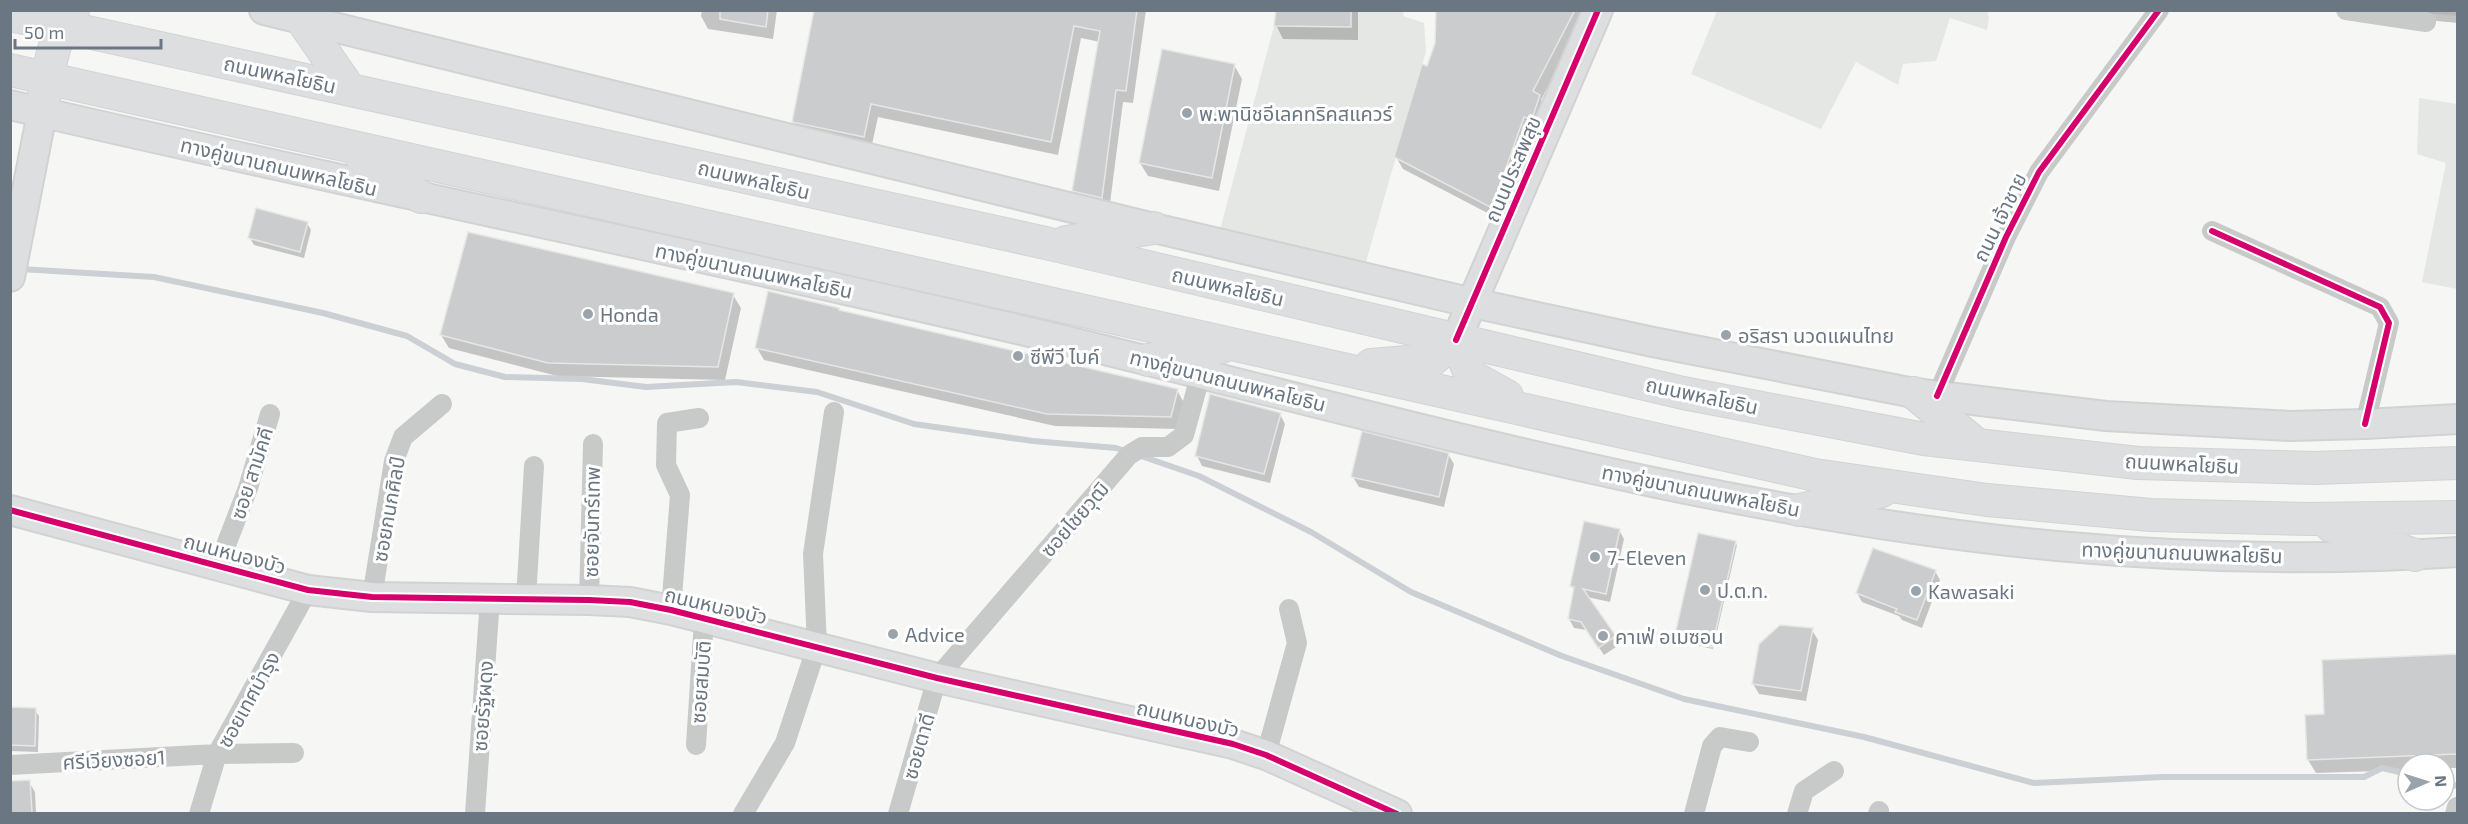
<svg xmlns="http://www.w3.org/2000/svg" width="2468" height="824" viewBox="0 0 2468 824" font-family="'Exo 2','Noto Sans Thai',sans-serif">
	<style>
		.built { fill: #e6e7e7 }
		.green { fill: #e4e7e3 }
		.shadow { fill: #0003 }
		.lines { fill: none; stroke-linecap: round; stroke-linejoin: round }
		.stream { stroke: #cad0d3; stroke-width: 6 }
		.building { fill: #cbcccd; stroke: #e6e6e4; stroke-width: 1.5 }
		.secondary-casing { stroke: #d2d2d2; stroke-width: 32 }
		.primary-casing { stroke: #d2d3d3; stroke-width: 34 }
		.street { stroke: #c8caca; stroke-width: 20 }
		.secondary { stroke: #dddedf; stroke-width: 28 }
		.primary { stroke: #dddedf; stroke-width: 32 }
		.cycleway-casing { stroke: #fff; stroke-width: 10 }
		.cycleway { stroke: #d6006c; stroke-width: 6 }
		.poi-dot { fill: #9ba3aa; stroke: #fff; stroke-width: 2 }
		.labels { text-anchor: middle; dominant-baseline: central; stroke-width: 6; stroke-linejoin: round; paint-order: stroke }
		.street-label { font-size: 20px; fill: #6a7681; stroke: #fff }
		.poi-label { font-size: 20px; fill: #6a7681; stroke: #fff; text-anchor: start }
	</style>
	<rect width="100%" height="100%" fill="#f6f6f5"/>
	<path class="built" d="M2406,11H2457V16L2423,13Z"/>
	<path class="green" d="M1351,10L1404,11L1403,16L1424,23L1426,51L1364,269L1220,230L1274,26H1351Z
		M1987,11L1989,18L1987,30L1950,18L1936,61L1903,64L1898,85L1856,62L1821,129L1691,74L1717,11Z
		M2419,98L2457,104V289L2422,282L2446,163L2417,154Z"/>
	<path class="shadow" d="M702,10H777L773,39L708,29L701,16Z
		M816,10H1146L1133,103L1123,102L1109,211L1081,204L1073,191L1100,42L1081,38L1058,155L878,117L871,149L801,135L793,121Z
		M1278,10H1358V40L1283,39L1276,25Z
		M1438,10H1587L1541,100L1546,108L1539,130L1530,128L1499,219L1403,169L1396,157L1437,43Z
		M2375,10H2458V23L2437,21Z
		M1234,65L1242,79L1219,191L1148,176L1140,163Z
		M307,223L311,230L304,258L254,245L250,238Z
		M733,295L741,308L725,380L557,376L449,348L441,335Z
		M840,312L1177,390L1184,403L1178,429L1055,426L764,360L757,348Z
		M1280,414L1285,424L1270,483L1202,466L1197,456Z
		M1448,454L1454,464L1444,507L1359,487L1353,477Z
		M1619,530L1624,539L1610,602L1587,597L1619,645L1604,655L1587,630L1574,628L1569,619L1575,591L1571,586Z
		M1735,543L1737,545L1713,649L1677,641L1676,639Z
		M1935,571L1940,580L1922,628L1902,620L1899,616L1862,602L1857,593Z
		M1812,630L1818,640L1806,701L1759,694L1753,684Z
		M2458,656V768H2444V764H2408V770L2316,773L2308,760L2306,717L2325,716L2323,661Z
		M10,709L35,710L39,716L38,752L10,751Z
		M29,782L35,792L36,814H10V783Z"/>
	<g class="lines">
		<path class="stream" d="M20,269L154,277L323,313L407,336L455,364L505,377L582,379L646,387L736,382L817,392L914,424L1033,441L1116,448L1125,451
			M1141,456L1199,476L1311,532L1411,592L1562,656L1684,699L1864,737L2034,783L2163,777H2364L2382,768L2408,774
			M2444,783L2458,786"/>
	</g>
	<path class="building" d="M720,10H768L766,27L720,19Z
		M814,10H1137L1126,91L1116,90L1102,198L1072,191L1100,31L1074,26L1051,142L871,104L864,137L792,122Z
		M1276,10H1351V27L1274,26Z
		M1436,10H1575L1533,91L1540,95L1532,119L1524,117L1492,208L1394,157L1422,64L1427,66L1435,43Z
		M1162,49L1235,64L1212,178L1139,163Z
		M256,208L308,222L300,252L248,238Z
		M468,232L734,293L718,367L548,363L440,335Z
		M768,291L839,308V310L1178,389L1171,417L1047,414L755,348Z
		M1210,394L1281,413L1264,474L1195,456Z
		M1362,431L1449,453L1439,497L1351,477Z
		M1584,521L1620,529L1606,594L1583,589L1616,636L1598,648L1581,622L1568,619L1574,587L1570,586Z
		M1698,533L1736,541L1712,647L1674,639Z
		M1873,548L1936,570L1917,620L1895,612L1897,609L1856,593Z
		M1780,625L1813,628L1801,691L1752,684L1759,644Z
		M2457,654V754L2307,760L2305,715L2324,714L2322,660Z
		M10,707L36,708L35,746L10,745Z
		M30,780L32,813H10V781Z"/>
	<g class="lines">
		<g class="secondary-casing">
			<path id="secondary" d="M264,10L1154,228L1473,303L1653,342L1914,393L2106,416L2290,426L2365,424L2458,419
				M10,105C357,186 705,255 1051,337C1383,417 1715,514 2057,546C2189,558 2325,561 2458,552
				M10,277L42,113
				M1456,340L1598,10
				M10,510L308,590L372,597L589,600L630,602L671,610L937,678L1233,744L1266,755L1397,814"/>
		</g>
		<g class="primary-casing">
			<path id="primary" d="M10,15L1050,244L1683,393L1924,439L2138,463L2315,468L2458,463
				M302,20L350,90
				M10,70L1815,475L1987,500L2151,515L2308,519L2458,517
				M42,113L46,79L60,27L73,11
				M360,155L421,197
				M1066,242L1154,228
				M1456,340L1471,376L1507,396
				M1148,360L1222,347
				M1371,365L1432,360L1456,340
				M1914,393L1976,444
				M1799,510L1882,491
				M2331,526L2415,555"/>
		</g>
		<path class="street" d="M2346,10L2426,22
			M2212,231L2380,307L2389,323L2365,424
			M1937,396L2006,237L2039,172L2159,10
			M218,566L248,488L270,414
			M372,597L394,461L403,437L442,404
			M526,599L534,466
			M589,600L593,444
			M671,610L680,495L666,465L667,423L699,418
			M696,745L704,619
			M1266,755L1297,643L1289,609
			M10,765L217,754L294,753
			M199,814L217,754L308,590
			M475,814L490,598
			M743,814L785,743L817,646L813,554L834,412
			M898,814L937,678L1129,455L1142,447H1168L1184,435L1201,373
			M1694,814L1712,746L1720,737L1749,742
			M1797,814L1804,791L1834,771
			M1878,814L1879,811
			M2455,814L2457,807"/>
		<use href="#secondary" class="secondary"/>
		<use href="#primary" class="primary"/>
		<g class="cycleway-casing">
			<path id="cycleway" d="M2212,231L2380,307L2389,323L2365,424
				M1456,340L1598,10
				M1937,396L2006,237L2039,172L2159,10
				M10,510L308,590L372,597L589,600L630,602L671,610L937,678L1233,744L1266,755L1397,814"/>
		</g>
		<use href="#cycleway" class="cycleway"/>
	</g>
	<g class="poi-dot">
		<circle cx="1187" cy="113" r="6"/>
		<circle cx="588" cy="314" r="6"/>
		<circle cx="1726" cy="335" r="6"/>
		<circle cx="1018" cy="356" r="6"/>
		<circle cx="1595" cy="557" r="6"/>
		<circle cx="1705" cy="590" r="6"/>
		<circle cx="1916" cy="591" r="6"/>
		<circle cx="893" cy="634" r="6"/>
		<circle cx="1603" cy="636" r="6"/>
	</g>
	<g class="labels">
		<g class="street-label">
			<text transform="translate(280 74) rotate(12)">ถนนพหลโยธิน</text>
			<text transform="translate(279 166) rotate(13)">ทางคู่ขนานถนนพหลโยธิน</text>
			<text transform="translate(1512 169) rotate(-67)">ถนนประสพสุข</text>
			<text transform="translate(754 179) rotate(13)">ถนนพหลโยธิน</text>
			<text transform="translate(1999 217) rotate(-64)">ถนน เจ้าชาย</text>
			<text transform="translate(754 270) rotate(12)">ทางคู่ขนานถนนพหลโยธิน</text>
			<text transform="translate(1228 286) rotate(13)">ถนนพหลโยธิน</text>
			<text transform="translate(1228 380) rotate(14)">ทางคู่ขนานถนนพหลโยธิน</text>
			<text transform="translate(1702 395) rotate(12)">ถนนพหลโยธิน</text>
			<text transform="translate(2182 463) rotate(3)">ถนนพหลโยธิน</text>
			<text transform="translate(251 473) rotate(-72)">ซอย สามัคคี</text>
			<text transform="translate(1701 490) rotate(11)">ทางคู่ขนานถนนพหลโยธิน</text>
			<text transform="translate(388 509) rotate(-80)">ซอยกนกศิลป์</text>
			<text transform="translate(1074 519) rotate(-49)">ซอยไชยวุฒิ</text>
			<text transform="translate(591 522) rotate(-89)">ซอยจันทร์เทพ</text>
			<text transform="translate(2182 552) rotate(2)">ทางคู่ขนานถนนพหลโยธิน</text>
			<text transform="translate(235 553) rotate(15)">ถนนหนองบัว</text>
			<text transform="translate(716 605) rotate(13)">ถนนหนองบัว</text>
			<text transform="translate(700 682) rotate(-86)">ซอยสมบัติ</text>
			<text transform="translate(248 699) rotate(-61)">ซอยเทศบำรุง</text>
			<text transform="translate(482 706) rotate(-86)">ซอยรัฐผดุง</text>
			<text transform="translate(1188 718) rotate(13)">ถนนหนองบัว</text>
			<text transform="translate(918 746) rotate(-74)">ซอยตาดี</text>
			<text transform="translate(114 759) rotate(-3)">ศรีเวียงซอย1</text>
		</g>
		<g class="poi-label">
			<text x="1199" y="113">พ.พานิชอีเลคทริคสแควร์</text>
			<text x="600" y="314">Honda</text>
			<text x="1738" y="335">อริสรา นวดแผนไทย</text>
			<text x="1030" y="356">ซีพีวี ไบค์</text>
			<text x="1607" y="557">7-Eleven</text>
			<text x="1717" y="590">ป.ต.ท.</text>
			<text x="1928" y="591">Kawasaki</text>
			<text x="905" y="634">Advice</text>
			<text x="1615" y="636">คาเฟ่ อเมซอน</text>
		</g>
	</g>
	<rect width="2468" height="824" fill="none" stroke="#6a7681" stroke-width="24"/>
	<g transform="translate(2426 782) rotate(87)"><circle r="28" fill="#ffffff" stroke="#c3c8cd" stroke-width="1.5"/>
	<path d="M0-4.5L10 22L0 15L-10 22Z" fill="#9ba3aa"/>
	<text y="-9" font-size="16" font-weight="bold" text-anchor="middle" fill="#6a7681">N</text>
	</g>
	<path d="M15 39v9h146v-9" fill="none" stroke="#6a7681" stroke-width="3"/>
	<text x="24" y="39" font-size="18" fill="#6a7681" stroke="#ffffff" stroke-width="4.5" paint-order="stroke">50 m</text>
</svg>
